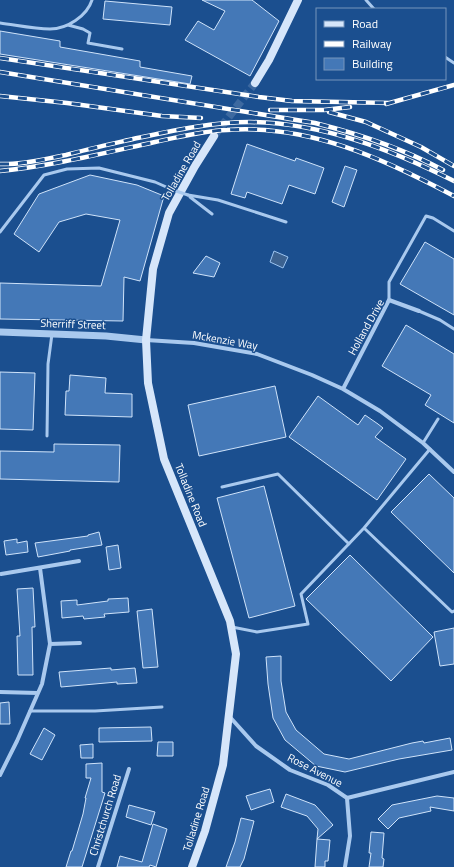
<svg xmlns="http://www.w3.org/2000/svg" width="454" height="867" viewBox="0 0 454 867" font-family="'Titillium Web',sans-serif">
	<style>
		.water { fill: #3c6290; stroke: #9cc4f0 }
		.building { fill: #4478b7; stroke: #cfe3fa }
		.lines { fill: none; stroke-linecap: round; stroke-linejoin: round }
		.secondary-tunnel { stroke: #3d69a0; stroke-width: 8; stroke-dasharray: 8 4; stroke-linecap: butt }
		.service { stroke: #a9c9ee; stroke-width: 3 }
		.minor { stroke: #a9c9ee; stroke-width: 4 }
		.tertiary { stroke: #a9c9ee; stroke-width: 7 }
		.secondary { stroke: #d6e6fa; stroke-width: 8 }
		.rail-casing { stroke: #fff; stroke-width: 4.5 }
		.rail { stroke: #1b4f8f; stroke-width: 3; stroke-dasharray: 9; stroke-linecap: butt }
		.service-bridge { stroke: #a9c9ee; stroke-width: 3 }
		.labels { text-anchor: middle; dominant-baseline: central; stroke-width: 3; stroke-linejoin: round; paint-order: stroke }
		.street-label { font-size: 11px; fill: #fff; stroke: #1b4f8f }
	</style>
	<rect width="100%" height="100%" fill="#1b4f8f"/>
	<path class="water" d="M274,251L288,257L283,268L270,262Z"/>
	<path class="building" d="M202,0H252L279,21L250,76L185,40L198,21L214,30L225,11Z
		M105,1L172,7L170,25L103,19Z
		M0,31L60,41V47L140,61V67L192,76L190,84L0,54Z
		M247,144L295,161L296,158L324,168L315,194L289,185L282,204L247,192L245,198L231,194Z
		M345,166L357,170L344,207L332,202Z
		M90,175L137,185L164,196L140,281L124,277L123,321L0,319V283L101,286L120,220L86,214L59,222L39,252L14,234L39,194Z
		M425,242L454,259V315L400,284Z
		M206,256L220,263L214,277L193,273Z
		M406,325L454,354V423L425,405L431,395L382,366Z
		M0,372L35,373L33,430L0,429Z
		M70,375L106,378L105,393L132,394V417L65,415L66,391H69Z
		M275,386L286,437L199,456L188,405Z
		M318,396L358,425L365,415L378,424L383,428L375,437L406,459L377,500L289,437Z
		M54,444L120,445L119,482L0,479V451L54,452Z
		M429,474L454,498V573L391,512Z
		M264,486L295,606L249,618L217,498Z
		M99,532L102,545L70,550V551L38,557L35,543L88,536V535Z
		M17,539V543L27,541L28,552L6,555L4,541Z
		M118,545L121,568L109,570L106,547Z
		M350,555L433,637L391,681L306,599Z
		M33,588L35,627H32L33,675H18L17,636H20L17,589Z
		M128,598L129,612L104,614L105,617L84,619L83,616L62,618L61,601L77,600V605L108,601V599Z
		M152,609L158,667L143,668L137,611Z
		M454,628V664L440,666L434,632Z
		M281,656V681L286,712L296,730L324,754L349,759L412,743L423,741L424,743L450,738L452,750L399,759L345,772L316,766L285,740L273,718L268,684L266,657Z
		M111,668V670L135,668L137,683L117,684V682L61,687L59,672Z
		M9,702L10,724H0V703Z
		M151,727L152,741L99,742V728Z
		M44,728L55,735L42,760L30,754Z
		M158,742H173V756H157Z
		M93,744V758H81L80,745Z
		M102,763V792L105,793L82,867H66L71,851H72L83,814L86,798H85L91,778H86V764Z
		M270,789L274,802L251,810L246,796Z
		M286,794L315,805L333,825L317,839L318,829L307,816L281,807Z
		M437,796L454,798V811L430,807L431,811L399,818L388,829L378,819L392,805Z
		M129,805L155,812L151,825L126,817Z
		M241,818L254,821L244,859L240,867H226L235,842Z
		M153,824L167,829L156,867L150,865L149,867H117L120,856L142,862Z
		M371,832L384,833L382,858L384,859L383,867H369L371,853H369Z
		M317,839L330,840L328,861H325V867H315Z"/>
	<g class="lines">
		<path class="secondary-tunnel" d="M214,136L255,83"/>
		<path class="service" d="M366,0L374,9
			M0,23C16,25 34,29 50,29C67,29 87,16 92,0
			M68,25L83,29L90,33L88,43L122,49
			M445,57L454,63
			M188,195L218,200L286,222
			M190,197L212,214
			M0,232L44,175L67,169L99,168L155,182L173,190
			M389,300V282L426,216L433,218L454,231
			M419,311L440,320L454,329
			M47,436L48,364L52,334
			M423,443L438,419
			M222,487L278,474L349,544
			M364,528L452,612L454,611
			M232,627L257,632L308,624L301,594L364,528L430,449
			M30,711H95L162,707"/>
		<path class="minor" d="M146,340L194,343L257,354L312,375L343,389L380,411L423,443L454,472
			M343,389L389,300L419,311
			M1,574L79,561
			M50,644L80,643
			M0,692L38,693
			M229,716L256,746L290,770L328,785L347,798L454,772
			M0,775L17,741L42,684L50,644L40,568
			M98,867L129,769
			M345,867L350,836L347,798"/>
		<path class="tertiary" d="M0,332L106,336L146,340"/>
		<path class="secondary" d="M255,83L269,60L298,0
			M192,867L205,831L223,765L236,654L230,621L164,459L148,383L146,340L153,269L169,213L195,166L214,136"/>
		<g class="rail-casing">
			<path id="rail" d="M0,58L259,97L292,101L390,103
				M0,72L315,123C359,134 402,148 443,170
				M0,96L67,103L162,116L201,118
				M386,104L454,85
				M270,110H324L350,107
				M329,112L366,122L421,147L454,166
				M0,164C22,165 44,159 66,155C88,149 111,144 133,139C171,131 211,122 250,122C322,123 390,149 454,181
				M0,171C52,166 104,153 155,142C178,137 203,131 227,130C309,124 384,159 454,196"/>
		</g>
		<use href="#rail" class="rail"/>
		<path class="service-bridge" d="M173,190L188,195"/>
	</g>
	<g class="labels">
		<g class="street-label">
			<text transform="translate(181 171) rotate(-60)">Tolladine Road</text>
			<text transform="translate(73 324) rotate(2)">Sherriff Street</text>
			<text transform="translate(366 327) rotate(-61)">Holland Drive</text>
			<text transform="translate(225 340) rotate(10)">Mckenzie Way</text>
			<text transform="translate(191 495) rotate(68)">Tolladine Road</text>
			<text transform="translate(315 770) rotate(27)">Rose Avenue</text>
			<text transform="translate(105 815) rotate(-73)">Christchurch Road</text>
			<text transform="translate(196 819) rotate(-73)">Tolladine Road</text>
		</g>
	</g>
	<rect x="316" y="8" width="130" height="72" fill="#1b4f8f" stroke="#7695bc"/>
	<rect x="324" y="21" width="20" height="6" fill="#d6e6fa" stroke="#7695bc"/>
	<text x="352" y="28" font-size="12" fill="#ffffff">Road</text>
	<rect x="324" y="41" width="20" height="6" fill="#ffffff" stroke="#7695bc"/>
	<text x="352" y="48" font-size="12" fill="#ffffff">Railway</text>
	<rect x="324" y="58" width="20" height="12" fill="#4478b7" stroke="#7695bc"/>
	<text x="352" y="68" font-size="12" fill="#ffffff">Building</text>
</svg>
